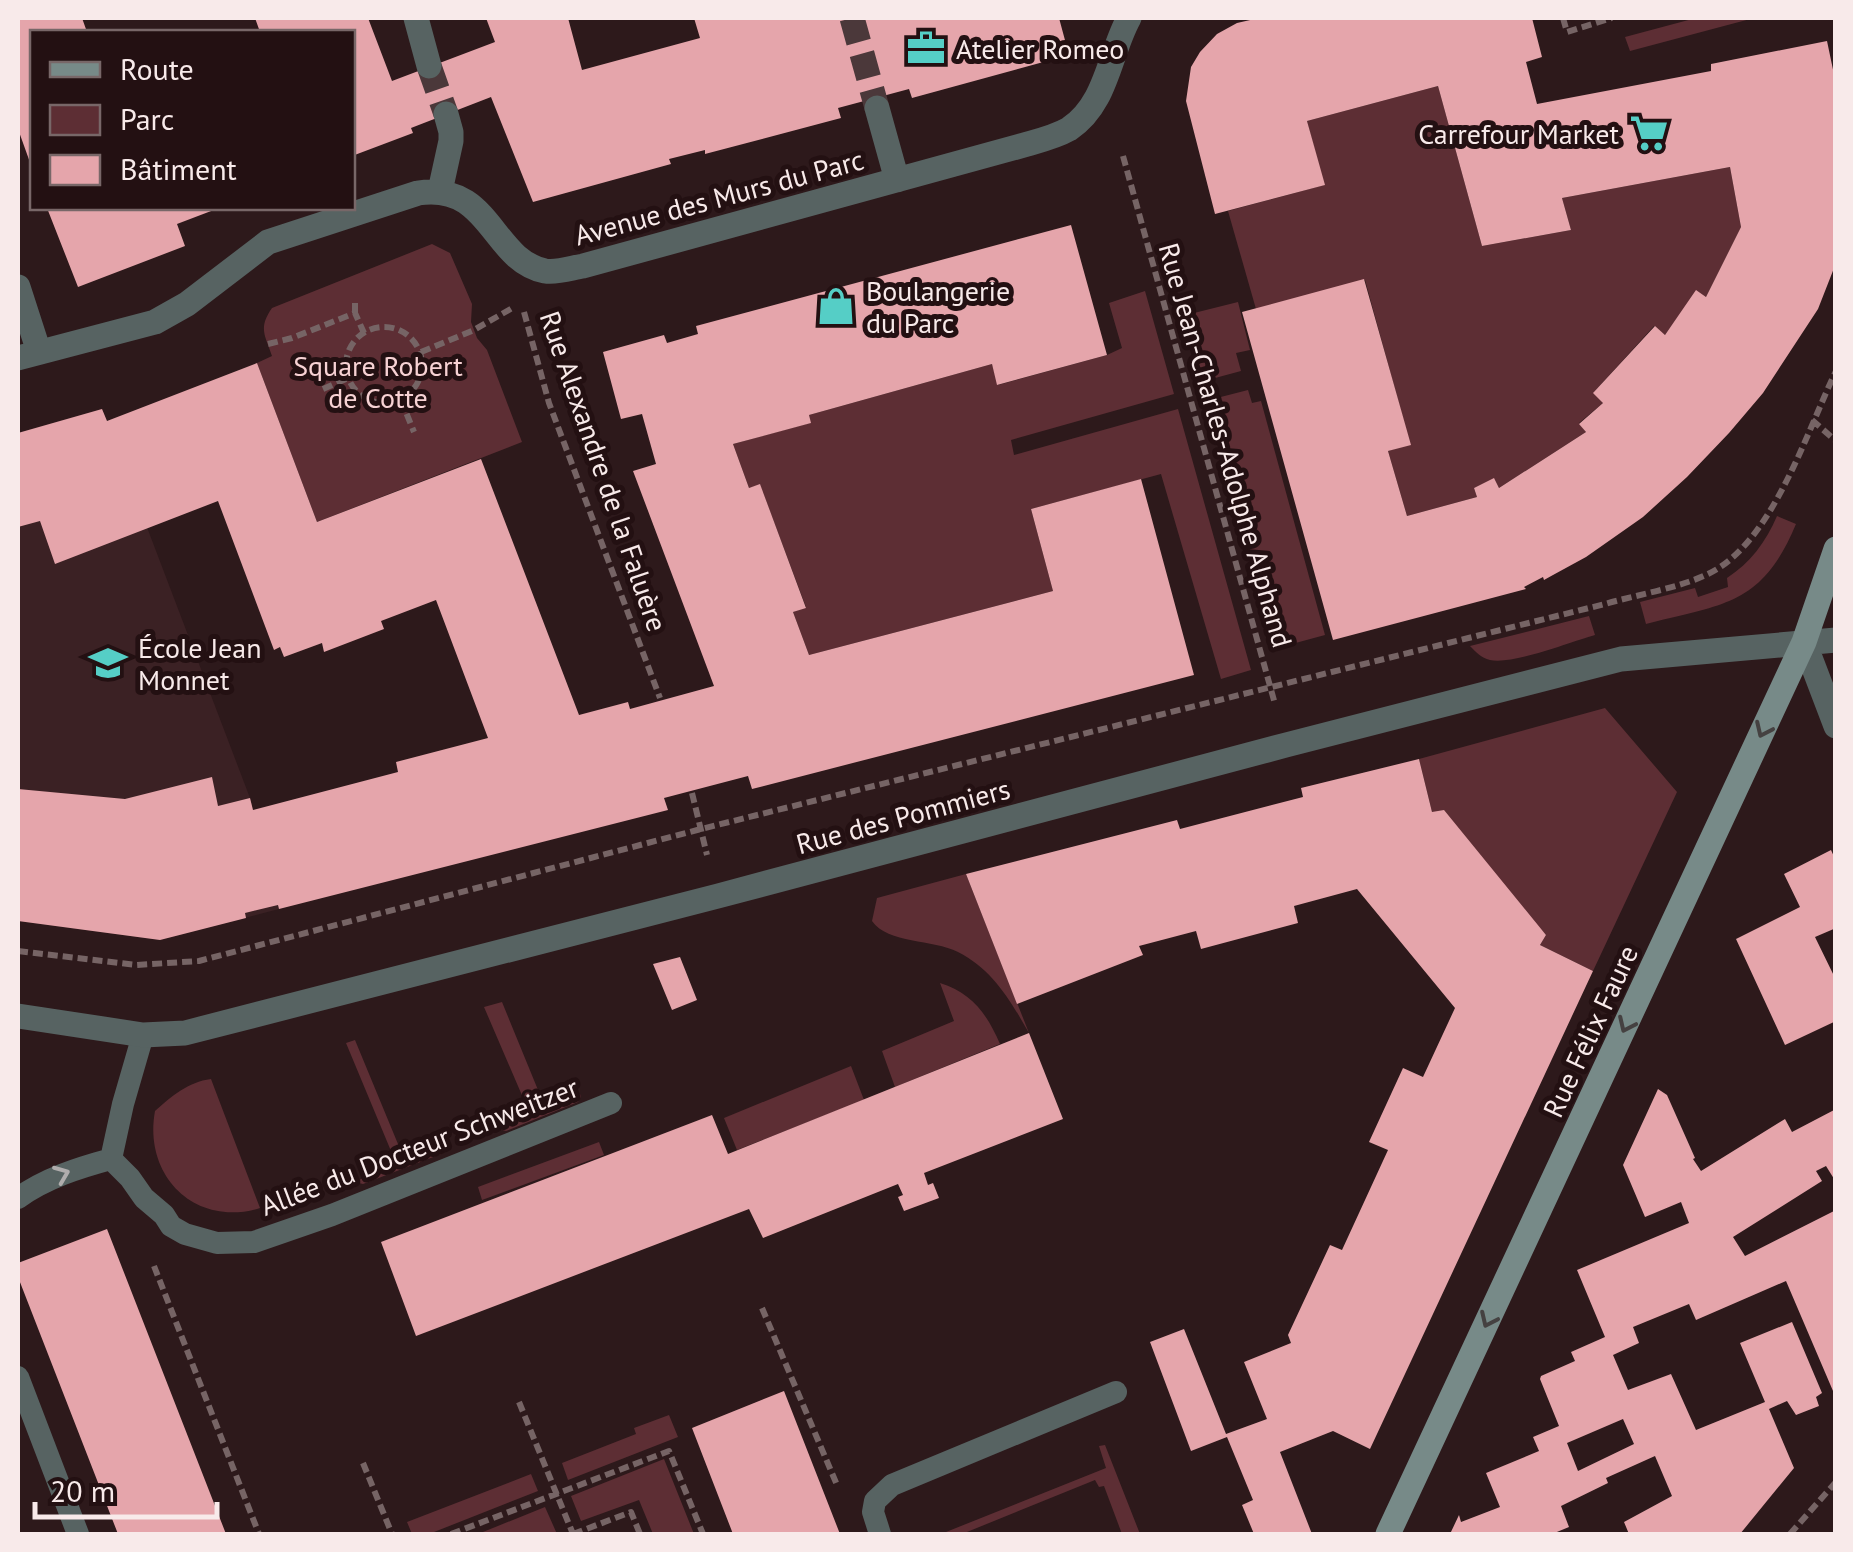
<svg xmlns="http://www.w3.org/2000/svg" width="1853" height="1552" viewBox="0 0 1853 1552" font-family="'PT Sans',sans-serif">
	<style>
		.built { fill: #3b2124 }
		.green { fill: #5d2e34 }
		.building { fill: #e5a5ab; fill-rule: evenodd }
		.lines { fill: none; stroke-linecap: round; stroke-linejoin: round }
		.minor-tunnel { stroke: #4b383a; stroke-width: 25; stroke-dasharray: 25 12; stroke-linecap: butt }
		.path { stroke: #766465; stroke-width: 6; stroke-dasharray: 10 5; stroke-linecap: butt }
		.service { stroke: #576362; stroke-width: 22 }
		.minor { stroke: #576362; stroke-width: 25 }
		.secondary { stroke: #778a88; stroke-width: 25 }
		.oneway { stroke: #454141 }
		.oneway2 { stroke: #b0adad }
		.labels { text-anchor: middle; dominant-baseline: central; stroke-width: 10; stroke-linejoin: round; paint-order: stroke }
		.poi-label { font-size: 28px; fill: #f8eaea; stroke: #231012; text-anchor: start }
		.street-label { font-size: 28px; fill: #f8eaea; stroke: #231012 }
		.park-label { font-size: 28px; fill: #f7d2d4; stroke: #231012 }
	</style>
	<rect width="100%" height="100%" fill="#2d191b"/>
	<path class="built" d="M102,409L250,798L279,909L160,940L18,921V433Z"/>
	<path class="green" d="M1696,18H1754L1630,51L1625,37Z
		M1438,86L1482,246L1571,230L1562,198L1730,167L1741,227L1706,297L1697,291L1665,335L1654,326L1594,392L1603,403L1579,423L1586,432L1499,488L1494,479L1474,488L1477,497L1407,516L1388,451L1410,444L1365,280L1256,309L1228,211L1324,185L1307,121Z
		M432,244L450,253L472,304L471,322L477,338L487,350L522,442L317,522L257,363L272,356C265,335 258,328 272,308Z
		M1145,291L1174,394L1011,440L1014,455L1178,409L1251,670L1221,679L1161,474L1031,509L1053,591L809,655L793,612L806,607L760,485L749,488L733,444L810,423L809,415L992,364L998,385L1107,355L1122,348L1109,303Z
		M1238,302L1250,350L1236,353L1241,371L1204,381L1186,315Z
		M1248,390L1252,403L1261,401L1325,635L1277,648L1209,400Z
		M1777,516L1796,524C1762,606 1723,604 1646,624L1640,602L1695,588L1698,597L1728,587L1727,578C1750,563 1766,542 1777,516Z
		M1589,616L1595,635C1570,642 1513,665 1490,660C1481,658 1476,652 1470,646Z
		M1605,708L1677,792L1593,971L1540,945L1546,935L1432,812L1419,759Z
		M966,874L1029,1033C1010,1000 993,970 958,952C933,939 888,944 872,921L877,898Z
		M940,983C972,993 987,1014 1000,1044L895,1087L882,1051L954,1021Z
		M502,1002L545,1107L580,1094L581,1097L578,1102L506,1131L496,1128L530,1114L484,1007Z
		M355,1040L405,1161L444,1144L445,1147L441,1154L363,1184L359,1183V1180L396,1163L346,1043Z
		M851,1066L864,1100L737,1150L724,1118Z
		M211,1079L214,1087L260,1208C195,1228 143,1176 155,1111C172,1096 188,1082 211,1079Z
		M599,1142L604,1155L482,1200L478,1187Z
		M669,1415L678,1437L568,1480L562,1463L636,1434L634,1428Z
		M1105,1445L1140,1534H1122L1104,1486L1099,1487L1095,1480L962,1534H941L1106,1468L1099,1446Z
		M664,1459L694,1534H653L639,1500L581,1521L571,1496Z
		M531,1474L538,1491L429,1534H412L407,1522Z
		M545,1507L557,1534H478Z"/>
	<path class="building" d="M18,18H82L87,32H32V168L18,129Z
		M255,18H368L392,81L495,42L486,18H568L582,70L700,38L694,18H1059L1069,55L912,98L909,89L838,108L841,118L705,154V150L669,159L671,164L533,202L491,97L411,128L413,133L352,156V32H260Z
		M1259,18H1532L1542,57L1526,62L1537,104L1711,71V64L1827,41L1836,84V263L1818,309L1763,393L1729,433L1687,477L1643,517L1586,557L1553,575L1544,580L1543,577L1524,587L1526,589L1333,640L1242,312L1364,279L1411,445L1388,451L1407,516L1477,497L1474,488L1494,478L1499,488L1586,432L1579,424L1603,403L1593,393L1655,326L1665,335L1696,290L1706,297L1741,227L1730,167L1562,198L1571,230L1482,246L1438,86L1307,121L1325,185L1215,214L1186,101L1191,67L1200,52L1217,34L1237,23Z
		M47,208H219L177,224L185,246L78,287Z
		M1071,225L1107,355L997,385L992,364L809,415L811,423L733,444L749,488L760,484L806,608L793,612L809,655L1053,591L1031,509L1141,479L1194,675L752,789L748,776L664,798L668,810L279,909L278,905L245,913L246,918L160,940L18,921V789L125,799L212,777L218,806L250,798L253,810L398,772L396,762L488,738L436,600L381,621L384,629L324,652L322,643L284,657L280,647L274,650L218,501L55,564L40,521L18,527V433L102,409L107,421L257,363L317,522L481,459L579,715L628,702L630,709L714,686L633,471L656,464L642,414L621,419L603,352L664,335L667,343L698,334L696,326Z
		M1419,759L1432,812L1444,810L1546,935L1540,945L1593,971L1370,1449L1333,1431L1280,1452L1312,1534H1254L1242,1505L1253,1500L1227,1437L1191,1451L1150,1342L1184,1329L1226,1434L1267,1419L1244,1362L1291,1343L1288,1335L1330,1245L1342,1250L1388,1150L1369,1142L1403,1068L1423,1077L1455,1008L1357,889L1294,906L1298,923L1201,949L1196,931L1139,946L1143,955L1017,1004L966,874L1177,820L1180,829L1303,797L1301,788Z
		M1831,850L1836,861V928L1815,937L1836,980V1021L1785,1045L1736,939L1800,907L1784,874Z
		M680,957L697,1000L672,1010L653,964Z
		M1029,1033L1063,1119L924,1173L928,1185L933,1183L939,1198L904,1211L898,1197L903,1195L898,1184L763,1238L749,1209L416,1336L381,1242L712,1115L728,1154Z
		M1658,1089L1667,1095L1695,1158L1693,1159L1701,1171L1785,1119L1792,1132L1836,1109V1182L1826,1166L1816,1171L1822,1181L1733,1237L1745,1256L1836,1210V1398L1786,1281L1696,1320L1689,1304L1633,1327L1639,1343L1613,1355L1628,1390L1671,1374L1696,1430L1765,1402L1740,1343L1792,1322L1822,1393L1816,1397L1819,1406L1796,1415L1787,1401L1769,1409L1794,1468L1740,1534H1629L1624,1522L1672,1496L1655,1456L1606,1478L1608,1483L1561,1506L1569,1527L1552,1534H1450L1459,1515L1461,1522L1500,1507L1486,1473L1539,1451L1533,1437L1559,1426L1540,1379L1541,1376L1575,1361L1571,1352L1605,1337L1577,1270L1689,1223L1681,1202L1645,1217L1623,1165ZM1623,1419L1634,1444L1578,1471L1567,1443Z
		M107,1229L226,1534H118L18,1277V1263Z
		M784,1391L840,1534H733L692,1428Z"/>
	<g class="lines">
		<path class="minor-tunnel" d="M852,18L877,108
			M429,66L446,114"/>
		<path class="path" d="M1563,18L1567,32L1612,18
			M1123,156L1275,704
			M524,312L549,403L660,698
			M355,313V303
			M346 365a38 38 0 1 1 76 0a38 38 0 1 1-76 0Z
			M268,344L292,338L355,313L364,333
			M421,352L474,330L514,307
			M323,389L348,378
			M401,400L414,432
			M1812,420L1836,441
			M692,793L707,855
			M18,951L137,965L199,961L701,829L1605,604C1636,595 1679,588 1708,574C1772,544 1806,433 1836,371
			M154,1266L259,1534
			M762,1308L837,1485
			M519,1402L573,1534
			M363,1463L392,1534
			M451,1534L669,1451L703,1534
			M573,1534L631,1512L640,1534
			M1790,1534L1836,1482"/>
		<path class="service" d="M111,1159L130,1178L144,1198L164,1215L171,1226L185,1234L217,1243L254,1242L332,1215L611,1103
			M111,1159L123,1104L143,1035
			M18,1198C46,1178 78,1168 111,1159
			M18,1377L78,1534
			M880,1534L873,1512L875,1501L892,1485L1116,1392"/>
		<path class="minor" d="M416,18L429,66
			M877,108L897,180
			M440,191L451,141V132L446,114
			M18,287L39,352
			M18,358L155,322L187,304L268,242L418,193C491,182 491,260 545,271C557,273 571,268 583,266L1024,145C1038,141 1055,137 1069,129C1107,104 1109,54 1129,18
			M1804,642L1836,726
			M18,1016L143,1035L185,1033L718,896L1286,745L1621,659L1836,640"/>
		<path class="secondary" d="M1388,1534L1804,642L1836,549"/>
	</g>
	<defs><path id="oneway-chevron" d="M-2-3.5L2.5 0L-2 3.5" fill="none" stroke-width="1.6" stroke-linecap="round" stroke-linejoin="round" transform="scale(2.5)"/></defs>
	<g class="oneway">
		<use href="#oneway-chevron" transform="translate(1763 730) rotate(115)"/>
		<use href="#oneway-chevron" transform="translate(1626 1025) rotate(115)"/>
		<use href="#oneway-chevron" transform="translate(1488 1320) rotate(115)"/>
	</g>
	<use class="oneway2" href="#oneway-chevron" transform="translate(62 1174) rotate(-22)"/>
	<defs>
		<g id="office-bare" transform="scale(3)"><path d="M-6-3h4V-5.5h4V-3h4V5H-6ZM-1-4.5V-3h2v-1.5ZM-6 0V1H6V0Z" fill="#55cec6" stroke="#231012" stroke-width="2.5" paint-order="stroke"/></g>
		<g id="supermarket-bare" transform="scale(3)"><path d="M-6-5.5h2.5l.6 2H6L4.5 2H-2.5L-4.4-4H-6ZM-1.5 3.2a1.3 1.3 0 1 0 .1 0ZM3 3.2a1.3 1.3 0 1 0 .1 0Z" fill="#55cec6" stroke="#231012" stroke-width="2.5" paint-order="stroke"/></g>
		<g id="shop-bare" transform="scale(3)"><path d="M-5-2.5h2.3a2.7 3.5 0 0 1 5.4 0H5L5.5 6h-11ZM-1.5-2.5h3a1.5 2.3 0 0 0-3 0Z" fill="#55cec6" stroke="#231012" stroke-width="2.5" paint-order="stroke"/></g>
		<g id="school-bare" transform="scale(3)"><path d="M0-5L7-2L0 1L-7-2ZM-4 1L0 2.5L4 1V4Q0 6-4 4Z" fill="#55cec6" stroke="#231012" stroke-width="2.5" paint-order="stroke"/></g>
	</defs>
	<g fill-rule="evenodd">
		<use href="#office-bare" x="926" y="48"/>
		<use href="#supermarket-bare" x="1649" y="133"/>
		<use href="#shop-bare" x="836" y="306"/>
		<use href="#school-bare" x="108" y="663"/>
	</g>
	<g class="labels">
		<g class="poi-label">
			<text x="956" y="48">Atelier Romeo</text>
			<text x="1619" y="133" text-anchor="end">Carrefour Market</text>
			<text x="866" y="290">Boulangerie<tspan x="866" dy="32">du Parc</tspan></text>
			<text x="138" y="647">École Jean<tspan x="138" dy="32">Monnet</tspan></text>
		</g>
		<g class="street-label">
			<text transform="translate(719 197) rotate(-15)">Avenue des Murs du Parc</text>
			<text transform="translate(1226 445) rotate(74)">Rue Jean-Charles-Adolphe Alphand</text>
			<text transform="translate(604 471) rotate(71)">Rue Alexandre de la Faluère</text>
			<text transform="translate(903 816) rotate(-15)">Rue des Pommiers</text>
			<text transform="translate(1590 1031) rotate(-65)">Rue Félix Faure</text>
			<text transform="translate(419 1146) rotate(-21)">Allée du Docteur Schweitzer</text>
		</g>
		<g class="park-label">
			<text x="378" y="365">Square Robert<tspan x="378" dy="32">de Cotte</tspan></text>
		</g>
	</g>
	<rect width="1853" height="1552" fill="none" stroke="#f8eaea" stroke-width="40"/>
	<rect x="30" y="30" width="325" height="180" fill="#231012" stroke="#786768" stroke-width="2.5"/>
	<rect x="50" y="62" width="50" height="15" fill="#778a88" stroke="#786768" stroke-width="2.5"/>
	<text x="120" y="80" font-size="30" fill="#f8eaea">Route</text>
	<rect x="50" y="105" width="50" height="30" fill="#5d2e34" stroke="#786768" stroke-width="2.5"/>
	<text x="120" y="130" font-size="30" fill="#f8eaea">Parc</text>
	<rect x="50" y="155" width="50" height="30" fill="#e5a5ab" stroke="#786768" stroke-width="2.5"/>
	<text x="120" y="180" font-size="30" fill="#f8eaea">Bâtiment</text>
	<path d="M35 1502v15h182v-15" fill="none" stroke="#f8eaea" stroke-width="5"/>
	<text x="50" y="1502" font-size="30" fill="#f8eaea" stroke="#231012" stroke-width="8" paint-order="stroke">20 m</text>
</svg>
